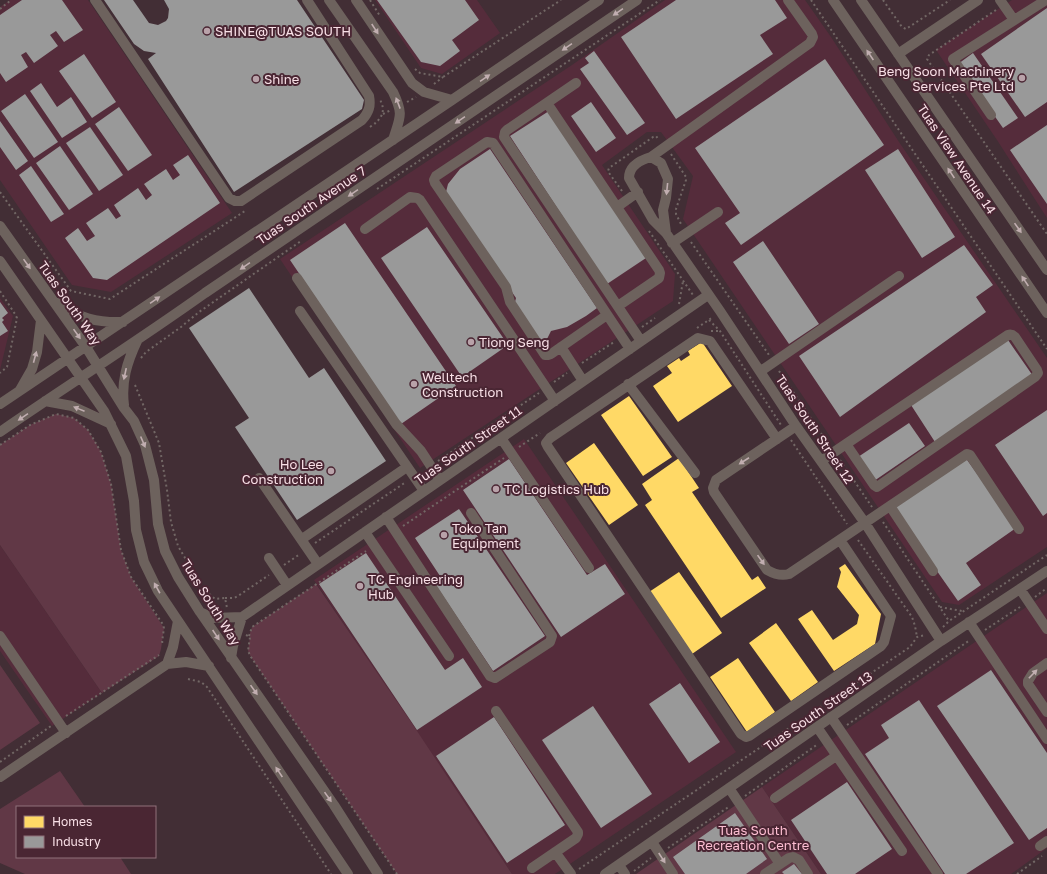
<svg xmlns="http://www.w3.org/2000/svg" width="1047" height="874" viewBox="0 0 1047 874" font-family="'Golos Text',sans-serif">
	<style>
		.built { fill: #552c3b }
		.green { fill: #613846 }
		.homes { fill: #ffd966 }
		.industry { fill: #999 }
		.lines { fill: none; stroke-linecap: round; stroke-linejoin: round }
		.path { stroke: #726765; stroke-width: 2; stroke-dasharray: 2 3; stroke-linecap: butt }
		.minor { stroke: #6d625d; stroke-width: 10 }
		.oneway { fill: #c1aeb0 }
		.poi-dot { fill: #b9a2a9; stroke: #4a2633; stroke-width: 1.5 }
		.labels { text-anchor: middle; dominant-baseline: central; stroke-width: 4; stroke-linejoin: round; paint-order: stroke }
		.poi-label { font-size: 13px; fill: #f9e0e7; stroke: #4a2633; text-anchor: start }
		.street-label { font-size: 13px; fill: #f9e0e7; stroke: #4a2633 }
		.park-label { font-size: 13px; fill: #fdbed2; stroke: #4a2633 }
	</style>
	<rect width="100%" height="100%" fill="#422e35"/>
	<path class="built" d="M10,0H88L232,213L111,292L72,285L0,180V7Z
		M375,0H477L500,33L442,74L421,68Z
		M665,0H805L831,37L899,142L1047,358V547L959,605L942,602L683,219L693,176L661,132H647L602,165L675,274L673,301L420,468L280,259L572,65Z
		M1012,0H1047V218L997,140L936,50Z
		M0,298L13,316L0,370Z
		M524,439L736,752L555,874H512L314,580Z
		M0,545L102,693L52,726L0,651Z
		M1047,593V848L1011,874H821L762,787Z"/>
	<path class="green" d="M56,414L74,418L88,430L101,452L111,484L121,550L131,577L164,628L161,649L159,656L102,693L0,545V445L30,425Z
		M316,584L411,722L512,874H397L251,657L248,651L250,637L249,636L252,627Z
		M0,665L40,723L0,750Z
		M60,771L85,807H17V857H120L131,874H25L0,863V809Z
		M762,787L821,874H636Z"/>
	<path class="homes" d="M702,342L732,386L678,422L653,386L672,373L667,366L679,358L681,361L690,355L688,351Z
		M629,396L672,457L643,476L601,415Z
		M594,443L638,505L609,525L566,463Z
		M679,458L699,488L692,492L752,580L758,576L766,588L721,618L645,505L652,500L642,484Z
		M845,564L881,614L875,644L834,671L798,619L812,610L833,640L857,624L859,615L837,587L841,572L839,568Z
		M679,572L722,633L692,654L649,592Z
		M776,623L818,682L791,701L749,643Z
		M738,658L775,712L747,732L710,677Z"/>
	<path class="industry" d="M22,0H62L83,30L64,42L56,31L50,35L58,46L34,63L26,52L21,55L28,67L6,82L0,73V15Z
		M104,0H133L149,23L158,25L166,21L168,18L169,9L164,0H297L364,100L362,109L234,192L148,59L156,53L144,51L134,44Z
		M377,0H465L479,20L452,40L460,51L440,66L421,62Z
		M676,0H775L787,18L760,35L773,54L676,119L621,37Z
		M1047,8V102L1025,117L981,54Z
		M594,51L645,123L627,135L580,69L589,63L585,58Z
		M973,53L1018,118L1003,128L958,64Z
		M84,54L116,102L92,118L59,71Z
		M825,59L884,145L741,245L725,223L740,213L695,148Z
		M41,83L57,107L71,97L87,122L62,138L30,91Z
		M25,94L58,142L34,158L1,111Z
		M591,102L616,138L596,152L571,116Z
		M119,107L152,155L128,171L95,124Z
		M549,111L646,258L607,284L510,136Z
		M0,121L28,161L16,170L0,147Z
		M1047,125V204L1010,150Z
		M90,127L123,175L99,191L66,143Z
		M60,146L93,194L69,210L36,163Z
		M490,149L597,308L586,316L567,327L551,331L543,347L514,306L516,298L449,200L446,192L448,184L460,169Z
		M898,149L955,237L922,258L865,170Z
		M188,155L220,203L107,280L93,278L65,238L78,228L87,241L95,236L86,223L108,208L116,219L121,216L114,205L138,188L146,200L152,195L144,184L166,169L173,180L180,175L173,165Z
		M31,166L64,214L51,222L19,175Z
		M345,223L456,386L401,424L290,260Z
		M427,227L508,345L462,377L381,258Z
		M763,241L819,324L789,344L733,262Z
		M964,245L993,285L976,297L986,312L840,417L799,356Z
		M249,288L309,378L324,368L386,461L297,520L235,427L249,418L189,328Z
		M0,302L8,313L2,318L4,320L2,322L8,331L0,336Z
		M1008,340L1033,376L935,442L911,405Z
		M1047,410V513L1043,516L995,445Z
		M909,423L925,446L874,481L858,457Z
		M965,457L1016,528L966,563L981,585L958,601L892,507Z
		M509,459L587,575L605,564L625,594L561,637L463,490Z
		M459,509L545,636L493,671L433,581L440,576L415,538Z
		M366,553L445,670L463,658L482,687L417,730L319,584Z
		M991,670L1047,753V828L1029,840L937,706Z
		M680,683L720,742L689,763L649,704Z
		M919,700L1014,843L966,874H945L865,754L889,738L881,725Z
		M593,706L652,794L601,828L542,740Z
		M494,717L565,825L507,863L436,756Z
		M847,782L892,849L855,874H827L791,820Z
		M735,813L767,859L746,874H685L673,857Z
		M794,864L802,874H784L782,872Z"/>
	<g class="lines">
		<path class="path" d="M370,0L380,16
			M811,0L1047,349
			M883,0L902,27L906,29L950,0
			M0,9L11,0
			M996,10L929,55L927,59L1047,234
			M415,69L420,73L443,77L561,0
			M434,84L443,77
			M407,102L416,97
			M383,114L391,110
			M370,127C382,119 387,111 379,98
			M671,154L686,177V180L676,209V214L682,226
			M377,189L660,0
			M622,191L609,173L608,171L609,168L653,137L656,136L659,140
			M0,192L71,291L110,299L245,211
			M649,231L693,295
			M691,242L769,355
			M0,291L15,314L17,318L7,367L0,373
			M679,304L683,281
			M709,320L720,331L781,425
			M642,327L655,318
			M697,328L713,317
			M711,331H720
			M141,358L146,352L181,327L199,312L301,241
			M582,363L614,342
			M779,371L829,445
			M554,382L567,373
			M135,385L159,443L167,490L171,522L178,546L195,575L206,591L215,599L225,598L227,608
			M791,440L847,524
			M0,445L30,425L56,414L74,418L88,430L101,452L111,484L121,550L131,577L162,623L164,628L162,642H164
			M519,447L540,433
			M840,460L872,507
			M438,461L539,393
			M883,522L949,621
			M403,526L504,458
			M858,540L912,617L915,626L917,637
			M315,543L406,482
			M284,565L300,554
			M1035,597L1047,588
			M225,598H234L238,596L269,575
			M940,607L962,611
			M943,627L949,621L1047,555
			M985,630L1020,607
			M246,635L250,637L248,651L251,657L397,874
			M249,636L252,627L366,551
			M188,679L201,682L207,687L331,874
			M66,716L159,655
			M847,725L970,640
			M0,762L51,726
			M745,796L818,744
			M668,848L730,806
			M579,869L910,647L917,637L925,635
			M634,871L651,858
			M1017,874L1042,856"/>
		<path class="minor" d="M95,0L229,198L235,201H241L362,120C369,112 371,106 369,96L307,0
			M329,0L393,92C404,115 400,117 393,140
			M356,0L412,83L424,92L452,100
			M788,0L812,34L813,37L810,43L651,157C641,160 629,165 629,178L653,220L666,233L720,311L796,426L865,523L941,641
			M833,0L1047,313
			M861,0L1047,270
			M1000,0L1014,20
			M898,54L978,0
			M576,83L507,130L505,132L504,137L641,341
			M547,103L659,270L660,273L659,278L618,306
			M991,115L953,59L1046,0
			M651,157L661,163L668,179L666,198L663,210L666,233
			M617,207L638,192
			M0,226L86,347L124,408L134,421L145,445L154,480L158,524L165,551L178,577L200,612L334,805L378,874
			M365,229L410,197L417,198L420,200L555,401
			M672,243L718,212
			M0,261L104,411L126,456L134,501L136,530L144,562L158,591L348,874
			M297,278L396,424L421,451L440,480
			M58,303C78,318 98,323 123,322
			M300,311L424,491
			M607,315L551,354L548,355H545L510,302L506,287L435,183L434,180L436,176L487,142L493,143L630,349
			M561,347L583,381
			M761,371L899,276
			M628,384L695,473
			M20,390L32,369L37,352L41,320
			M45,401L72,406L111,424
			M0,404L452,100L599,0
			M124,405C121,382 127,362 137,341
			M796,426L716,480L713,488L714,492L767,570C774,574 782,576 789,574L967,454L970,455L1019,529
			M0,432C68,385 138,341 205,293L637,0
			M501,438L589,568
			M777,439L710,341L698,338L550,438L546,443L548,447L741,734L746,737L749,736L881,646L884,642L891,616L840,540
			M821,461L846,444L1008,335C1011,334 1013,335 1015,337L1037,370L1038,373L1035,377L877,487L874,485L846,444
			M259,478L318,564
			M890,506L933,571
			M386,517L490,676L495,678L550,642L552,636L471,513
			M365,532L449,656
			M302,539L407,467
			M269,558L287,585
			M1020,589L1047,629
			M200,612L213,618L242,617L708,295
			M969,622L1047,739
			M0,636L66,733
			M231,658L233,646L242,617
			M1047,663L1033,673L1028,681V684L1047,712
			M167,664L173,647L178,621
			M496,711L578,832V834L576,838L532,868
			M831,717L938,874
			M817,727L902,851
			M0,777L167,664L186,662L209,666
			M729,788L780,864
			M775,798L836,756
			M652,842L673,874
			M1040,846L1047,841
			M555,852L571,874
			M619,865L625,874
			M605,874L941,641L1047,571
			M765,874L789,858L793,857L799,860L808,874"/>
	</g>
	<defs><path id="oneway-solid" d="M-6-.8H1V-3.2L6.5 0L1 3.2V.8H-6Z"/></defs>
	<g class="oneway">
		<use href="#oneway-solid" transform="translate(618 12) rotate(146)"/>
		<use href="#oneway-solid" transform="translate(375 29) rotate(57)"/>
		<use href="#oneway-solid" transform="translate(567 47) rotate(146)"/>
		<use href="#oneway-solid" transform="translate(870 55) rotate(-124)"/>
		<use href="#oneway-solid" transform="translate(485 78) rotate(-34)"/>
		<use href="#oneway-solid" transform="translate(398 103) rotate(-111)"/>
		<use href="#oneway-solid" transform="translate(460 120) rotate(146)"/>
		<use href="#oneway-solid" transform="translate(951 173) rotate(-124)"/>
		<use href="#oneway-solid" transform="translate(667 189) rotate(96)"/>
		<use href="#oneway-solid" transform="translate(353 193) rotate(146)"/>
		<use href="#oneway-solid" transform="translate(1018 228) rotate(55)"/>
		<use href="#oneway-solid" transform="translate(27 264) rotate(55)"/>
		<use href="#oneway-solid" transform="translate(245 266) rotate(146)"/>
		<use href="#oneway-solid" transform="translate(1025 281) rotate(-124)"/>
		<use href="#oneway-solid" transform="translate(155 300) rotate(-34)"/>
		<use href="#oneway-solid" transform="translate(77 334) rotate(55)"/>
		<use href="#oneway-solid" transform="translate(35 357) rotate(-75)"/>
		<use href="#oneway-solid" transform="translate(125 374) rotate(102)"/>
		<use href="#oneway-solid" transform="translate(79 409) rotate(-158)"/>
		<use href="#oneway-solid" transform="translate(23 417) rotate(146)"/>
		<use href="#oneway-solid" transform="translate(143 442) rotate(67)"/>
		<use href="#oneway-solid" transform="translate(744 461) rotate(147)"/>
		<use href="#oneway-solid" transform="translate(761 560) rotate(55)"/>
		<use href="#oneway-solid" transform="translate(157 588) rotate(-119)"/>
		<use href="#oneway-solid" transform="translate(216 635) rotate(56)"/>
		<use href="#oneway-solid" transform="translate(1033 674) rotate(-46)"/>
		<use href="#oneway-solid" transform="translate(254 690) rotate(55)"/>
		<use href="#oneway-solid" transform="translate(279 772) rotate(-124)"/>
		<use href="#oneway-solid" transform="translate(328 797) rotate(55)"/>
		<use href="#oneway-solid" transform="translate(662 858) rotate(57)"/>
	</g>
	<g class="poi-dot">
		<circle cx="207" cy="31" r="4"/>
		<circle cx="1022" cy="78" r="4"/>
		<circle cx="256" cy="79" r="4"/>
		<circle cx="471" cy="342" r="4"/>
		<circle cx="414" cy="384" r="4"/>
		<circle cx="331" cy="471" r="4"/>
		<circle cx="496" cy="489" r="4"/>
		<circle cx="444" cy="535" r="4"/>
		<circle cx="360" cy="586" r="4"/>
	</g>
	<g class="labels">
		<g class="poi-label">
			<text x="215" y="31">SHINE@TUAS SOUTH</text>
			<text x="1014" y="71" text-anchor="end">Beng Soon Machinery<tspan x="1014" dy="15">Services Pte Ltd</tspan></text>
			<text x="264" y="79">Shine</text>
			<text x="479" y="342">Tiong Seng</text>
			<text x="422" y="377">Welltech<tspan x="422" dy="15">Construction</tspan></text>
			<text x="323" y="464" text-anchor="end">Ho Lee<tspan x="323" dy="15">Construction</tspan></text>
			<text x="504" y="489">TC Logistics Hub</text>
			<text x="452" y="528">Toko Tan<tspan x="452" dy="15">Equipment</tspan></text>
			<text x="368" y="579">TC Engineering<tspan x="368" dy="15">Hub</tspan></text>
		</g>
		<g class="street-label">
			<text transform="translate(957 159) rotate(56)">Tuas View Avenue 14</text>
			<text transform="translate(311 205) rotate(-34)">Tuas South Avenue 7</text>
			<text transform="translate(70 303) rotate(55)">Tuas South Way</text>
			<text transform="translate(815 429) rotate(56)">Tuas South Street 12</text>
			<text transform="translate(468 445) rotate(-35)">Tuas South Street 11</text>
			<text transform="translate(211 602) rotate(58)">Tuas South Way</text>
			<text transform="translate(818 711) rotate(-35)">Tuas South Street 13</text>
		</g>
		<g class="park-label">
			<text x="753" y="830">Tuas South<tspan x="753" dy="15">Recreation Centre</tspan></text>
		</g>
	</g>
	<rect x="16" y="806" width="140" height="52" fill="#4a2633" stroke="#90707b"/>
	<rect x="24" y="816" width="20" height="12" fill="#ffd966" stroke="#90707b"/>
	<text x="52" y="826" font-size="12" fill="#f9e0e7">Homes</text>
	<rect x="24" y="836" width="20" height="12" fill="#999999" stroke="#90707b"/>
	<text x="52" y="846" font-size="12" fill="#f9e0e7">Industry</text>
</svg>
